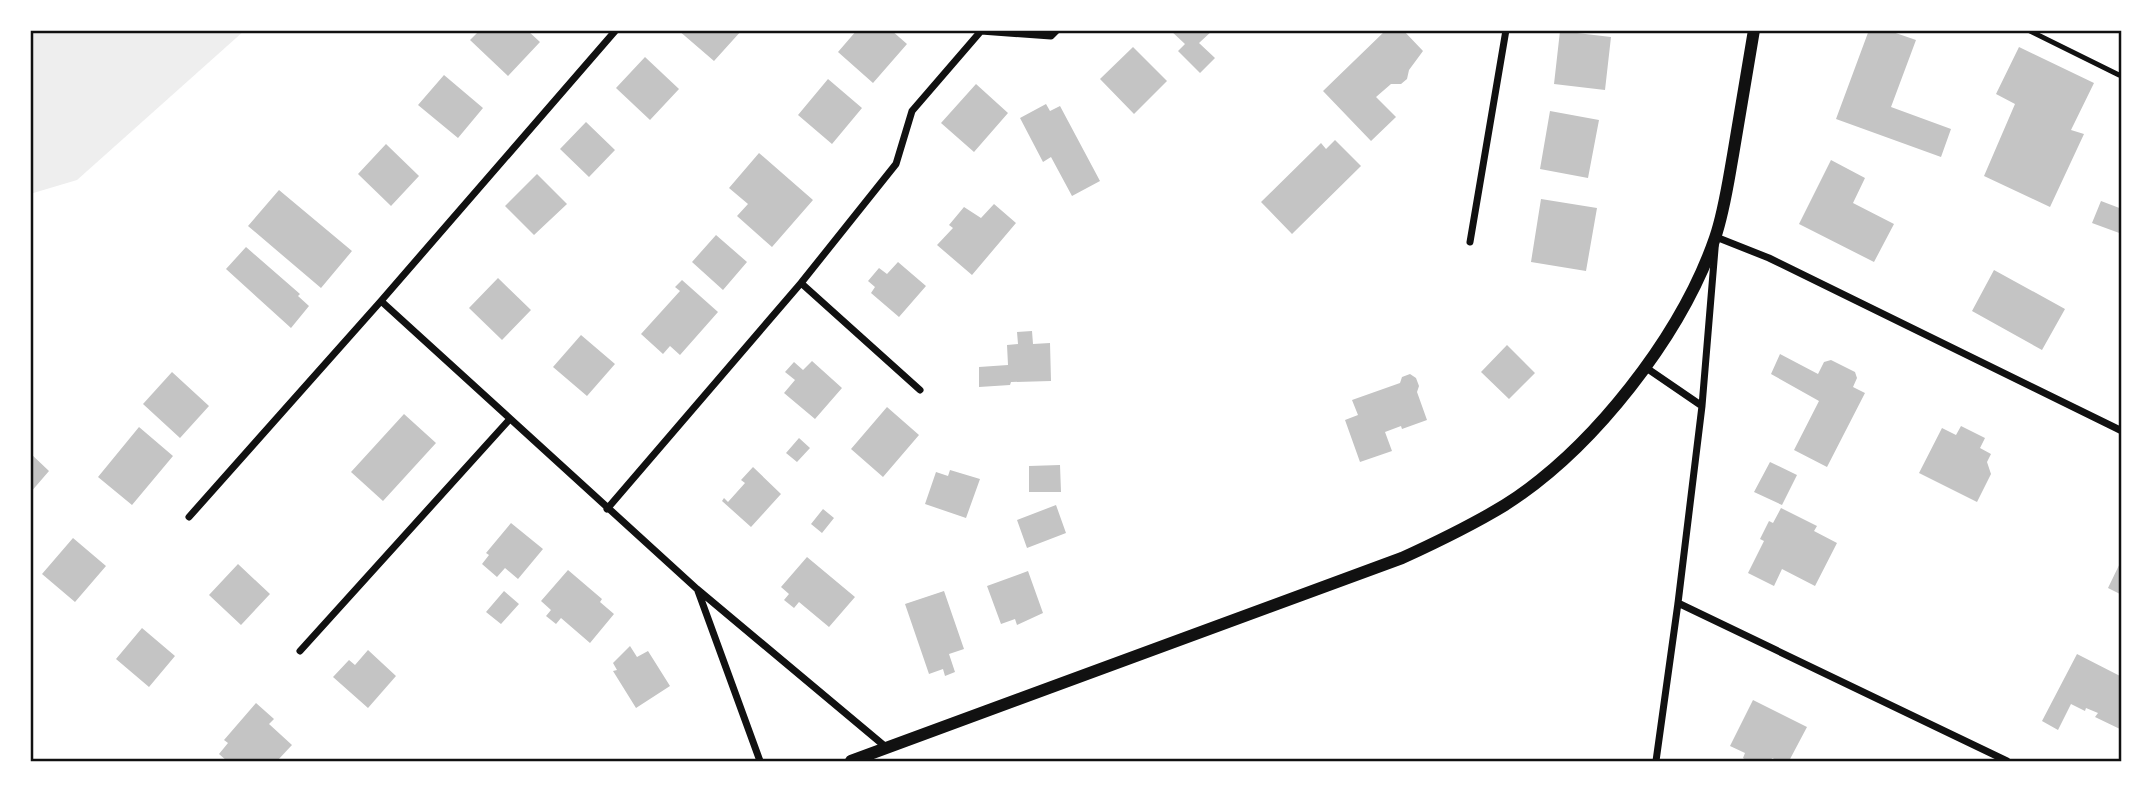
<svg xmlns="http://www.w3.org/2000/svg" width="2152" height="791" viewBox="0 0 2152 791" font-family="Helvetica,sans-serif">
	<style>
		.green { fill: #eee }
		.building { fill: #c4c4c4 }
		.lines { fill: none; stroke-linecap: round; stroke-linejoin: round }
		.service { stroke: #111; stroke-width: 5 }
		.minor { stroke: #111; stroke-width: 7 }
		.tertiary { stroke: #111; stroke-width: 12 }
		.neatline { fill: none; stroke: #111; stroke-width: 2.5 }
	</style>
	<rect width="100%" height="100%" fill="#fff"/>
	<path class="green" d="M30,30H245L77,180L30,194Z"/>
	<path class="building" d="M480,30H527L540,42L508,76L470,40Z
		M678,30H742L714,61Z
		M857,30H891L907,44L873,83L838,52Z
		M1170,30H1213L1199,43L1215,58L1200,73L1178,51L1185,44Z
		M1386,30H1403L1423,51L1409,70L1407,79L1401,84H1391L1376,97L1396,117L1371,141L1323,91Z
		M1869,30H1887L1916,40L1891,107L1951,129L1941,157L1836,119Z
		M1560,31L1611,37L1605,90L1554,84Z
		M1133,47L1167,81L1134,114L1100,79Z
		M2019,47L2094,83L2071,130L2084,134L2050,207L1984,176L2015,104L1996,94Z
		M645,57L679,89L650,120L616,88Z
		M444,75L483,108L458,138L418,105Z
		M828,79L862,108L832,144L798,115Z
		M976,84L1008,113L974,152L941,123Z
		M1046,104L1050,111L1060,106L1100,181L1072,196L1051,157L1043,162L1020,118Z
		M1550,111L1599,120L1588,178L1540,169Z
		M586,122L615,150L589,177L560,149Z
		M1335,140L1361,166L1292,234L1261,202L1321,143L1326,149Z
		M386,144L419,176L391,206L358,174Z
		M759,153L813,200L772,247L737,216L748,204L729,188Z
		M1831,160L1865,178L1853,203L1894,224L1874,262L1799,224Z
		M537,174L567,204L534,235L505,206Z
		M279,190L352,251L321,288L248,226Z
		M1541,199L1597,208L1586,271L1531,262Z
		M2101,201L2122,209V234L2092,223Z
		M994,204L1016,223L972,275L937,245L953,228L949,225L964,207L981,218Z
		M716,235L747,262L723,290L692,262Z
		M246,247L300,294L298,296L309,306L291,328L226,269Z
		M898,262L926,286L899,317L871,293L875,287L868,281L879,268L887,274Z
		M1994,270L2065,309L2042,350L1972,311Z
		M498,278L531,310L502,340L469,308Z
		M682,280L718,312L680,355L670,346L663,354L641,334L680,291L675,287Z
		M1032,331L1033,344L1050,343L1051,381L1011,382L1010,385L979,387V367L1008,365L1007,345L1018,344L1017,332Z
		M581,335L615,364L587,396L553,367Z
		M1507,345L1535,373L1509,399L1481,372Z
		M1780,354L1818,374L1824,362L1831,360L1855,372L1857,378L1853,387L1865,393L1827,467L1794,450L1819,401L1771,374Z
		M812,361L842,388L815,419L784,393L795,380L785,372L794,362L803,370Z
		M172,372L209,406L180,438L143,404Z
		M1410,374L1416,378L1419,386L1417,392L1427,420L1402,429L1401,426L1385,432L1392,451L1360,462L1345,420L1358,415L1352,400L1400,383L1402,377Z
		M887,407L919,435L883,477L851,449Z
		M404,414L436,443L383,501L351,472Z
		M1961,426L1985,438L1980,448L1991,454L1987,462L1991,474L1977,502L1919,473L1942,428L1956,435Z
		M139,427L173,456L132,505L98,477Z
		M799,438L810,448L797,462L786,453Z
		M30,453L49,471L30,493Z
		M1770,462L1797,475L1782,505L1754,492Z
		M1060,465L1061,492H1029V466Z
		M753,467L781,494L751,527L722,501L724,498L728,502L745,483L741,480Z
		M950,470L980,479L966,518L925,504L936,472L948,476Z
		M1056,505L1066,533L1027,548L1017,520Z
		M1781,508L1817,526L1814,531L1837,543L1815,586L1782,569L1774,586L1748,573L1764,541L1760,539L1769,521L1773,523Z
		M823,509L834,518L822,533L811,524Z
		M511,523L543,549L518,579L505,568L497,577L482,564L489,555L486,553Z
		M73,538L106,566L75,602L42,574Z
		M807,557L855,597L829,627L799,602L794,608L784,600L789,594L781,587Z
		M2122,559V595L2108,588Z
		M238,564L270,594L241,625L209,595Z
		M568,570L602,599L600,602L614,614L590,643L561,618L556,624L546,616L551,610L541,601Z
		M1028,571L1043,613L1017,625L1015,619L1001,624L987,586Z
		M504,591L519,604L501,624L486,612Z
		M944,591L964,649L949,654L955,672L945,676L943,669L929,674L905,604Z
		M142,628L175,656L149,687L116,659Z
		M630,646L637,657L648,651L670,686L636,708L613,671L617,670L613,663Z
		M368,650L396,676L368,708L333,677L349,660L355,665Z
		M2077,654L2122,677V730L2095,717L2098,713L2086,708L2085,711L2071,704L2058,730L2042,721Z
		M1753,700L1807,727L1789,761H1779L1772,758L1771,761H1747L1743,758L1745,753L1730,746Z
		M256,703L274,719L269,724L292,745L277,761H227L219,754L228,743L224,740Z"/>
	<g class="lines">
		<path class="service" d="M2028,30L2119,75"/>
		<path class="minor" d="M1470,242L1506,30
			M801,283L920,390
			M381,301L697,589L887,748
			M1645,367L1702,406L1678,603L1656,761
			M1702,406L1716,237L1769,258L2122,431
			M607,509L801,283L896,164L912,111L981,31L1051,36L1057,30
			M189,517L381,301L616,30
			M698,591L760,761
			M1678,603L2007,761
			M300,651L509,420"/>
		<path class="tertiary" d="M851,761L1402,558C1437,542 1472,525 1505,505C1593,449 1681,336 1715,238C1724,212 1728,183 1733,155C1740,113 1747,72 1754,30"/>
	</g>
	<rect width="2152" height="791" fill="none" stroke="#ffffff" stroke-width="63"/>
	<rect x="32" y="32" width="2088" height="728" class="neatline"/>
</svg>
